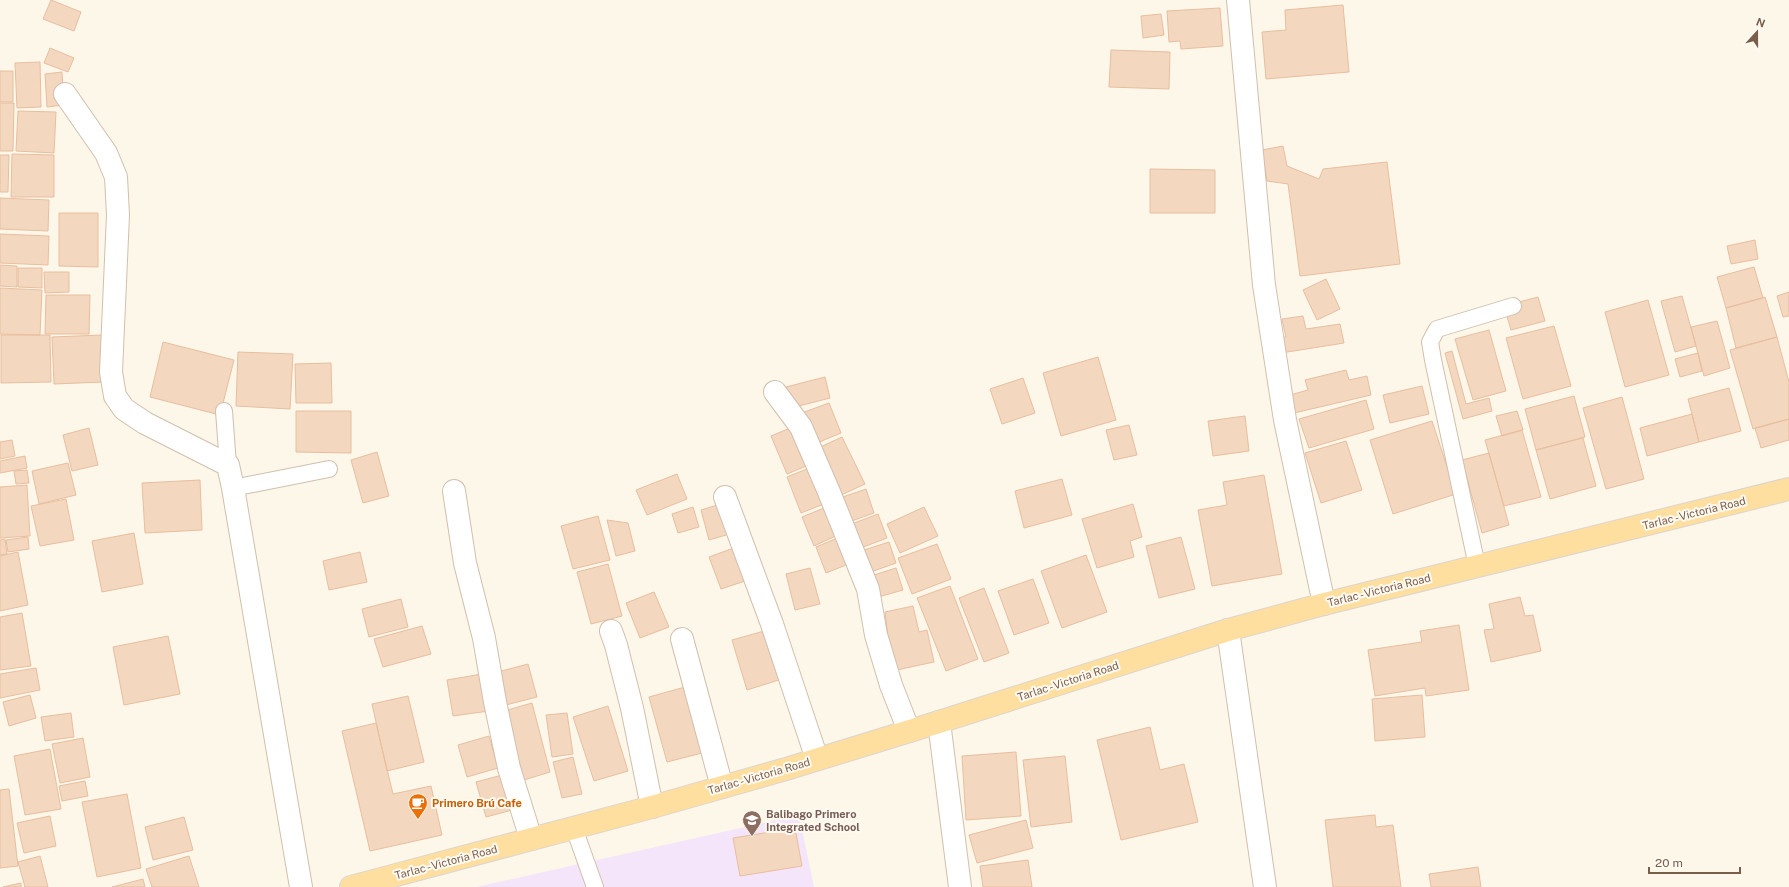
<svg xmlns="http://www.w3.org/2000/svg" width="1789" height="887" viewBox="0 0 1789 887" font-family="'Public Sans',sans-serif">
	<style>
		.education { fill: #f4e5fa }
		.building { fill: #f4d7bf; stroke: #e8be9f }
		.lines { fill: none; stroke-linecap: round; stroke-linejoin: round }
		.lane-casing { stroke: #d1bfad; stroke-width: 18 }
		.street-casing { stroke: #d1bfad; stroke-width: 24 }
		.primary-casing { stroke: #dcd5d0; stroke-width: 24 }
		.lane { stroke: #fff; stroke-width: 16 }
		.street { stroke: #fff; stroke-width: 22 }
		.primary { stroke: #fedf9f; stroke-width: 22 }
		.labels { text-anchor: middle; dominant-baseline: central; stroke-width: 4; stroke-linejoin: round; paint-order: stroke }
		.street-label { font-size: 11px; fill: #7a5e4a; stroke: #fffaf1 }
		.food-label { font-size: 11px; font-weight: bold; fill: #c56008; stroke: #fffaf1; text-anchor: start }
		.education-label { font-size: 11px; font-weight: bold; fill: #785e54; stroke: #fffaf1; text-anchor: start }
	</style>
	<rect width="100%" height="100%" fill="#fdf7e9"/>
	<path class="education" d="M799,815L814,887H476L602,859Z"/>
	<path class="building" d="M51,0L81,12L74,31L43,19Z
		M1343,5L1349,72L1266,79L1262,32L1286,30L1285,10Z
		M1220,8L1223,46L1181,49L1180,41L1169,42L1167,11Z
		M1161,14L1164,35L1143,38L1141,16Z
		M50,48L74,58L68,72L44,63Z
		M1111,50L1170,52L1169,89L1109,87Z
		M40,62L41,107L17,108L15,63Z
		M0,71H13V102H0Z
		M62,72L64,105L47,107L45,74Z
		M0,103H14L13,151H0Z
		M18,111L56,112L54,153L16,151Z
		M1283,146L1287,166L1319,179L1323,169L1387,162L1400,264L1300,276L1288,184L1267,181L1262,150Z
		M12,154L54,155V197H11Z
		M0,155H9L8,192H0Z
		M1150,169L1215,170V213H1150Z
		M0,198L49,200L48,231L0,229Z
		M59,213H98V267L59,266Z
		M0,234L49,236L48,265L0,263Z
		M1755,240L1758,259L1731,264L1727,246Z
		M0,265L17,266V287L0,286Z
		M1754,267L1763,298L1726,308L1717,277Z
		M18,268H42V288L18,287Z
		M44,272H69V292L45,293Z
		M1326,279L1340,309L1317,320L1303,290Z
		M0,288L42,290L40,335L0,334Z
		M1789,292V316L1783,317L1777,296Z
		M46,295H90L89,334H45Z
		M1682,296L1696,346L1675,352L1661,301Z
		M1538,297L1545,321L1511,330L1504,306Z
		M1765,297L1777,337L1736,348L1726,308Z
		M1648,300L1669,375L1625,387L1605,312Z
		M1303,316L1306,329L1340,324L1344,343L1281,353L1279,338L1286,337L1282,319Z
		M1717,321L1730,368L1704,376L1691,327Z
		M1554,326L1571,386L1523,399L1506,338Z
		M1489,330L1506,391L1473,400L1455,339Z
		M1,335H50L51,382L1,383Z
		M102,335L104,382L54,384L52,337Z
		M1777,337L1789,382V419L1753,429L1730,350Z
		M163,342L234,360L220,415L150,397Z
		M1452,351L1466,404L1489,398L1492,411L1463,419L1445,353Z
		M238,352L293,354L290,409L236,406Z
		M1698,353L1702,371L1680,377L1675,359Z
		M1098,357L1116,420L1061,436L1043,373Z
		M331,363L332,403H296L295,364Z
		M1346,370L1349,380L1367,376L1371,395L1294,413L1290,395L1308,390L1305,380Z
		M825,377L830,398L791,408L786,387Z
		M1023,378L1035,413L1002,424L990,389Z
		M1422,386L1429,414L1390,423L1383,395Z
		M1729,388L1741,431L1699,442L1688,399Z
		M1574,396L1585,437L1536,450L1525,409Z
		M1622,397L1644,479L1606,489L1583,408Z
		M1366,400L1374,429L1309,448L1299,419Z
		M829,403L841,433L812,445L799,414Z
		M296,411H351V453L296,452Z
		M1517,411L1523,430L1502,436L1496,416Z
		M1692,414L1699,442L1647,456L1640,428Z
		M1245,416L1249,451L1213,456L1208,421Z
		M1789,419V440L1761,448L1755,428Z
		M1432,421L1456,494L1393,514L1370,440Z
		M1129,425L1137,455L1114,460L1106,430Z
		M795,426L811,464L787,474L771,436Z
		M89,428L98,465L72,471L63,435Z
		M1522,430L1541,497L1504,506L1485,440Z
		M842,437L865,484L839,496L816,449Z
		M1583,438L1596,486L1550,499L1536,450Z
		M12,440L15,456L0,459V442Z
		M1346,441L1362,490L1321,503L1305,453Z
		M377,452L389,496L363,503L351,460Z
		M1489,453L1509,525L1482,533L1462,460Z
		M25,456L27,468L0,473V461Z
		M68,463L76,495L39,504L32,471Z
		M814,466L829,502L801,513L787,477Z
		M27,470L29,483L16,484L14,471Z
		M677,474L687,499L647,515L636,490Z
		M1264,475L1282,574L1212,586L1198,510L1227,505L1223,482Z
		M1062,479L1072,515L1024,528L1015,491Z
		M200,480L202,530L145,533L142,483Z
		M27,485L30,536L0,538V487Z
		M866,489L874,513L846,523L837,499Z
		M66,499L74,540L40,546L31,506Z
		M724,503L733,533L709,540L701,510Z
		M1133,504L1142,537L1130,541L1134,557L1097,568L1082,519Z
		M829,506L840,534L814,546L802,517Z
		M693,507L699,527L678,533L672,514Z
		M924,507L938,536L900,553L887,524Z
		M878,514L887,538L858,549L849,525Z
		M598,516L610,560L573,569L561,526Z
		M607,520L628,523L635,551L616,556Z
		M134,533L143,584L102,592L92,541Z
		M28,537L29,549L8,552L6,540Z
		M840,537L851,563L826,573L816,547Z
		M1181,537L1195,589L1159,598L1146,546Z
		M5,539L7,554L0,555V540Z
		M889,542L896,563L868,573L861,551Z
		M937,544L951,579L912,594L898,558Z
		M739,546L751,579L721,589L709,557Z
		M18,552L28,605L0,611V556Z
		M360,552L367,582L329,590L323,561Z
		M1086,555L1107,612L1062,628L1041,571Z
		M608,564L622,616L591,624L577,572Z
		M810,568L820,604L795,610L786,574Z
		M896,568L903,590L875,598L868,577Z
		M1033,579L1049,623L1014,635L998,591Z
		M950,586L978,659L946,671L917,598Z
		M984,588L1009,653L984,662L959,598Z
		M654,592L669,627L640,638L626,603Z
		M1520,597L1525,616L1533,615L1541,651L1491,662L1484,630L1494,629L1489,604Z
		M401,599L408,627L369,637L362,609Z
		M913,606L919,632L927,630L934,662L892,671L885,612Z
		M22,613L31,666L0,670V617Z
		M1459,625L1469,690L1426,696L1425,688L1375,696L1368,650L1422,642L1420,631Z
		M422,626L431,654L383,667L374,639Z
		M768,630L782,679L747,690L732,640Z
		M168,636L180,694L124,705L113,647Z
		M528,664L537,697L502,706L494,673Z
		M36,668L40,690L0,698V674Z
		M482,674L489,711L453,716L447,680Z
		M685,687L702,753L667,762L649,697Z
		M30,695L36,718L9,726L3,702Z
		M1422,695L1425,737L1375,741L1372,699Z
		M408,696L424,762L387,771L372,704Z
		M532,703L550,772L524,780L504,711Z
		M608,706L628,771L594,781L573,717Z
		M71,713L74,737L45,741L41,717Z
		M567,713L573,754L552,757L546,715Z
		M376,723L393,794L431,786L442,835L370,851L342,731Z
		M1150,727L1160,770L1184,764L1198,822L1121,840L1097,740Z
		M489,736L498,768L467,777L458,745Z
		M83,738L90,777L60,783L52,744Z
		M50,749L61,809L25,815L14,756Z
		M1016,752L1021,816L966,820L962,756Z
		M1065,756L1072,822L1031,827L1023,760Z
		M573,757L582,794L562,798L553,762Z
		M506,774L516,809L486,817L476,782Z
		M85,781L88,796L62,801L59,786Z
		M9,789L18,866L0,868V790Z
		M127,794L141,868L97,877L82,802Z
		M1375,815L1376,827L1393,825L1401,887H1333L1325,820Z
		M50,816L56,846L24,853L17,823Z
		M184,817L193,850L153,860L145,827Z
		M1026,820L1033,848L977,863L969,835Z
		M795,828L802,866L740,876L733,838Z
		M40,856L48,887H25L18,862Z
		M189,856L199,887H152L146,869Z
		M1028,860L1032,887H983L980,866Z
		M1478,867L1481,887H1431L1429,874Z
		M143,879L145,887H112Z
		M21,883V887H3Z"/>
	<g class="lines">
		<g class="lane-casing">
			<path id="lane" d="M224,411L228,465
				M233,488L329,469
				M1477,566L1433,360L1430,342L1437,329L1513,306
				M574,828L595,887"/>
		</g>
		<g class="street-casing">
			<path id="street" d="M1238,0L1264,285L1285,420L1324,604
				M65,94L106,153L116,177L118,215L111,372L115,396L124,409L145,423L228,465L233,488L301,887
				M775,392L801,427L829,492L868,589L876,635L891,685L909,731
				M454,491L465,563L484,638L495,702L509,768L531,839
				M725,497L772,624L817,759
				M1228,630L1265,887
				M611,631L616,645L632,708L652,807
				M682,639L722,787
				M939,722L960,887"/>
		</g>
		<g class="primary-casing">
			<path id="primary" d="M351,887L652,807L786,769L939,722L1228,630L1324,604L1789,489"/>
		</g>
		<use href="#lane" class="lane"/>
		<use href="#street" class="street"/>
		<use href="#primary" class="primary"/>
	</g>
	<defs>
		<g id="cafe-pin" transform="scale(1)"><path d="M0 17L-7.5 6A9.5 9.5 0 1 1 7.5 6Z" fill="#e8710a" stroke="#fffaf1"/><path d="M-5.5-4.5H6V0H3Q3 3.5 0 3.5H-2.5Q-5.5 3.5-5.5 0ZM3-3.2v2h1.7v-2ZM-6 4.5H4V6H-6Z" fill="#fff"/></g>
		<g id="school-pin" transform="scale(1)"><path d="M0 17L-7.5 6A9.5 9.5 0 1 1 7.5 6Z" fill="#8d6e63" stroke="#fffaf1"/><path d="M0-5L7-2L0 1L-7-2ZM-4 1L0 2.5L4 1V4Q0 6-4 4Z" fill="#fff"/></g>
	</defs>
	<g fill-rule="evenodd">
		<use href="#cafe-pin" x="418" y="803"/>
		<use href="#school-pin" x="752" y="820"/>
	</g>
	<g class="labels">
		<g class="street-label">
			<text transform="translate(1694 513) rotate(-14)">Tarlac - Victoria Road</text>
			<text transform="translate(1379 590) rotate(-14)">Tarlac - Victoria Road</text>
			<text transform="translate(1068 681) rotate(-18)">Tarlac - Victoria Road</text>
			<text transform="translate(759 776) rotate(-16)">Tarlac - Victoria Road</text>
			<text transform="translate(446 862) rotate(-15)">Tarlac - Victoria Road</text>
		</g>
		<g class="food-label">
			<text x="432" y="803">Primero Brú Cafe</text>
		</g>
		<g class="education-label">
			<text x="766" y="814">Balibago Primero<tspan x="766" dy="13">Integrated School</tspan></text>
		</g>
	</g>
	<g transform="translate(1757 32) rotate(21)" stroke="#fffaf1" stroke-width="3" paint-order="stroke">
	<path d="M0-3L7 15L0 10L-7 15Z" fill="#7a5e4a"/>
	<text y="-6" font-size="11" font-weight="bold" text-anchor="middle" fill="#7a5e4a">N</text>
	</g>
	<path d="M1649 867v6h91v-6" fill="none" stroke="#7a5e4a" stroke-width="2"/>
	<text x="1655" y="867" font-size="12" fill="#7a5e4a" stroke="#fffaf1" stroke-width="3" paint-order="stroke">20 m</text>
</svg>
